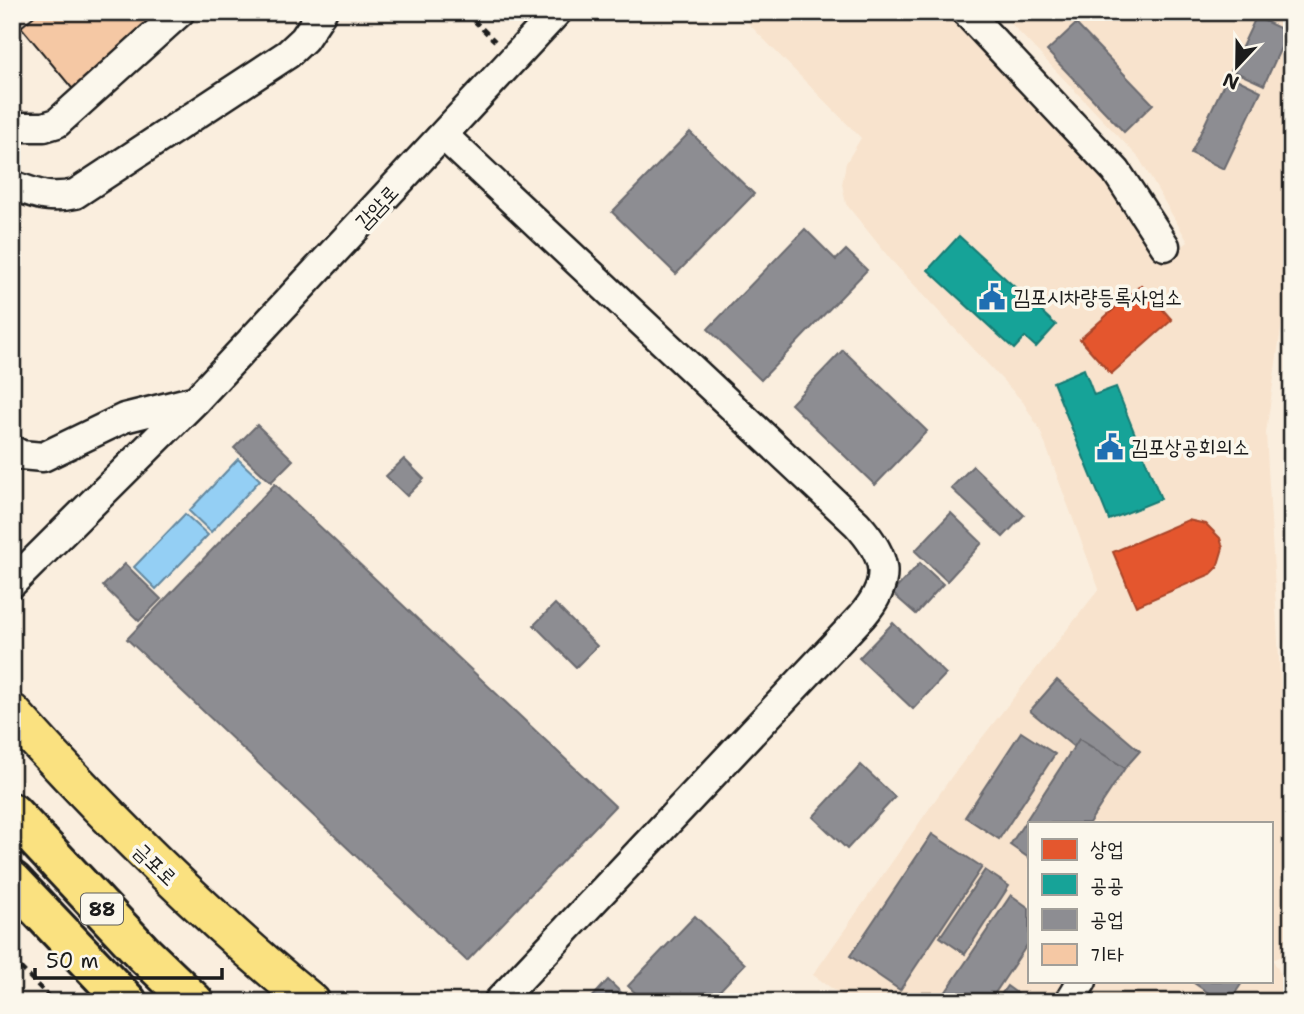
<svg xmlns="http://www.w3.org/2000/svg" width="1304" height="1014" viewBox="0 0 1304 1014" font-family="'Shantell Sans','Poor Story',sans-serif">
	<style>
		.built { fill: #f8e3cd; fill-rule: evenodd }
		.water { fill: #94cff4; stroke: #64879e; stroke-width: 2 }
		.shops { fill: #e4572e; stroke: #a84529; stroke-width: 2 }
		.public { fill: #17a398; stroke: #187a73; stroke-width: 2 }
		.industry { fill: #8d8d92; stroke: #6b6b6f; stroke-width: 2 }
		.building { fill: #f5c8a4; stroke: #1c1c1c; stroke-width: 2 }
		.lines { fill: none; stroke-linecap: round; stroke-linejoin: round }
		.minor-casing { stroke: #1c1c1c; stroke-width: 33 }
		.major-casing { stroke: #1c1c1c; stroke-width: 42 }
		.highway-casing { stroke: #1c1c1c; stroke-width: 44 }
		.path { stroke: #1c1c1c; stroke-width: 4.5; stroke-dasharray: 7 5; stroke-linecap: butt }
		.minor { stroke: #fbf7ec; stroke-width: 28 }
		.major { stroke: #fae180; stroke-width: 37 }
		.highway { stroke: #fae180; stroke-width: 38 }
		.labels { text-anchor: middle; dominant-baseline: central; stroke-width: 7; stroke-linejoin: round; paint-order: stroke }
		.shield { fill: #fbf7ec; stroke: #5f5e5a; stroke-width: 2 }
		.shield-label { font-size: 19px; font-weight: bold; fill: #1c1c1c }
		.street-label { font-size: 21px; fill: #1c1c1c; stroke: #fbf7ec }
		.poi-label { font-size: 21px; fill: #1c1c1c; stroke: #fbf7ec; text-anchor: start }
	</style>
	<rect width="100%" height="100%" fill="#faeede"/>
	<filter id="ink" filterUnits="userSpaceOnUse"><feTurbulence type="fractalNoise" baseFrequency=".0143" numOctaves="2"/><feDisplacementMap in="SourceGraphic" scale="14" xChannelSelector="R" yChannelSelector="G"/><feConvolveMatrix kernelMatrix="1 2 1 2 8 2 1 2 1" color-interpolation-filters="sRGB"/></filter>
	<g filter="url(#ink)">
		<path class="built" d="M737,12H950L1089,157L1131,209L1162,262L1188,242L1139,158L1000,12H1273L1292,25V252L1266,433L1284,745L1292,798V951L1273,960L1292,994V1002H851L813,975L952,776L1099,589L1040,430L1023,402L891,260L846,204L842,184L846,163L861,138ZM1029,823H1271V981H1029Z"/>
		<path class="water" d="M238,459L260,480L211,532L189,511Z
			M185,514L208,535L156,589L134,567Z"/>
		<path class="shops" d="M1141,285L1172,320L1111,374L1080,339Z
			M1188,520L1206,524L1220,538L1223,548L1217,568L1211,574L1136,606L1113,552Z"/>
		<path class="public" d="M959,236L1056,325L1036,347L1025,337L1014,349L928,270Z
			M1084,369L1094,395L1116,387L1161,499L1109,520L1053,382Z"/>
		<path class="industry" d="M1256,17L1288,32L1264,85L1231,70Z
			M1076,24L1153,104L1124,132L1047,51Z
			M1228,75L1261,91L1224,169L1191,153Z
			M690,132L754,194L676,274L612,212Z
			M805,229L836,260L846,250L867,270L761,380L708,329Z
			M843,350L927,431L875,485L791,404Z
			M257,425L293,460L271,482L234,448Z
			M404,459L424,479L407,496L386,476Z
			M973,466L1024,515L1003,537L951,488Z
			M275,484L615,806L467,961L127,639Z
			M951,513L982,543L947,581L915,551Z
			M920,563L943,584L916,614L892,593Z
			M125,564L161,599L139,621L103,586Z
			M555,604L597,646L576,667L534,625Z
			M893,623L946,674L913,709L859,658Z
			M1057,680L1140,751L1125,768L1079,739L1074,747L1030,711Z
			M1021,732L1055,754L999,839L965,817Z
			M1079,739L1125,768L1089,823H1029V858L1010,845Z
			M861,765L895,797L847,849L813,817Z
			M932,834L982,867L900,990L850,956Z
			M985,870L1009,886L965,954L940,937Z
			M1011,895L1029,908V942L989,1002H939Z
			M695,916L745,964L709,1002H645L628,986Z
			M608,980L631,1002H588Z
			M1191,981H1238L1242,983L1229,1002H1222Z
			M1007,986L1029,1002H996Z"/>
		<path class="building" d="M39,12H147L168,37L86,105L21,27Z"/>
		<g class="lines">
			<g class="minor-casing">
				<path id="minor" d="M966,12L1116,171L1165,246
					M12,127H44L57,123L180,12
					M444,136L857,524C887,557 893,580 862,616L498,1002
					M12,185C36,194 49,200 75,194L288,54L304,39L322,12
					M12,450L21,455L43,457L124,418L196,400
					M12,583L196,400L557,12
					M1069,1002L1082,981"/>
			</g>
			<g class="major-casing">
				<path id="major" d="M12,713C105,816 203,914 311,1002"/>
			</g>
			<g class="highway-casing">
				<path id="highway" d="M12,813L144,954L194,1002
					M12,881L127,1002"/>
			</g>
			<path class="path" d="M465,12L495,41
				M12,959L54,1002"/>
			<use href="#minor" class="minor"/>
			<use href="#major" class="major"/>
			<use href="#highway" class="highway"/>
		</g>
	</g>
	<defs>
		<g id="civic-bare" transform="scale(2.1)"><path d="M-.6-6.5H3V-4.5H.6V-3L4-1V1h2V6H-6V1h2V-1L-.6-3ZM-1.2 2.5V6h2.4V2.5Z" fill="#1f6fb2" stroke="#fbf7ec" stroke-width="2.5" paint-order="stroke"/></g>
	</defs>
	<g fill-rule="evenodd">
		<use href="#civic-bare" x="992" y="297"/>
		<use href="#civic-bare" x="1110" y="447"/>
	</g>
	<g class="labels">
		<rect class="shield" x="81" y="893.5" width="42" height="31" rx="5"/>
		<g class="shield-label">
			<text x="102" y="909">88</text>
		</g>
		<g class="street-label">
			<text transform="translate(377 207) rotate(-47)">감암로</text>
			<text transform="translate(155 864) rotate(44)">금포로</text>
		</g>
		<g class="poi-label">
			<text x="1013" y="297">김포시차량등록사업소</text>
			<text x="1131" y="447">김포상공회의소</text>
		</g>
	</g>
	<rect width="1304" height="1014" fill="none" stroke="#fbf7ec" stroke-width="42"/>
	<rect x="21" y="21" width="1262" height="972" fill="none" stroke="#1c1c1c" stroke-width="2.5" filter="url(#ink)"/>
	<rect x="1028" y="822" width="245" height="161" fill="#fbf7ec" stroke="#a29f99" stroke-width="2"/>
	<rect x="1042" y="839" width="35" height="21" fill="#e4572e" stroke="#a29f99" stroke-width="2"/>
	<text x="1090" y="856" font-size="21" fill="#1c1c1c">상업</text>
	<rect x="1042" y="874" width="35" height="21" fill="#17a398" stroke="#a29f99" stroke-width="2"/>
	<text x="1090" y="892" font-size="21" fill="#1c1c1c">공공</text>
	<rect x="1042" y="909" width="35" height="21" fill="#8d8d92" stroke="#a29f99" stroke-width="2"/>
	<text x="1090" y="926" font-size="21" fill="#1c1c1c">공업</text>
	<rect x="1042" y="944" width="35" height="21" fill="#f5c8a4" stroke="#a29f99" stroke-width="2"/>
	<text x="1090" y="962" font-size="21" fill="#1c1c1c">기타</text>
	<g transform="translate(1237 66) rotate(202)" stroke="#fbf7ec" stroke-width="5" paint-order="stroke">
	<path d="M0-5L12 26L0 18L-12 26Z" fill="#1c1c1c"/>
	<text y="-10" font-size="19" font-weight="bold" text-anchor="middle" fill="#1c1c1c">N</text>
	</g>
	<path d="M35 968v10h187v-10" fill="none" stroke="#1c1c1c" stroke-width="3.5"/>
	<text x="46" y="968" font-size="21" fill="#1c1c1c" stroke="#fbf7ec" stroke-width="5" paint-order="stroke">50 m</text>
</svg>
